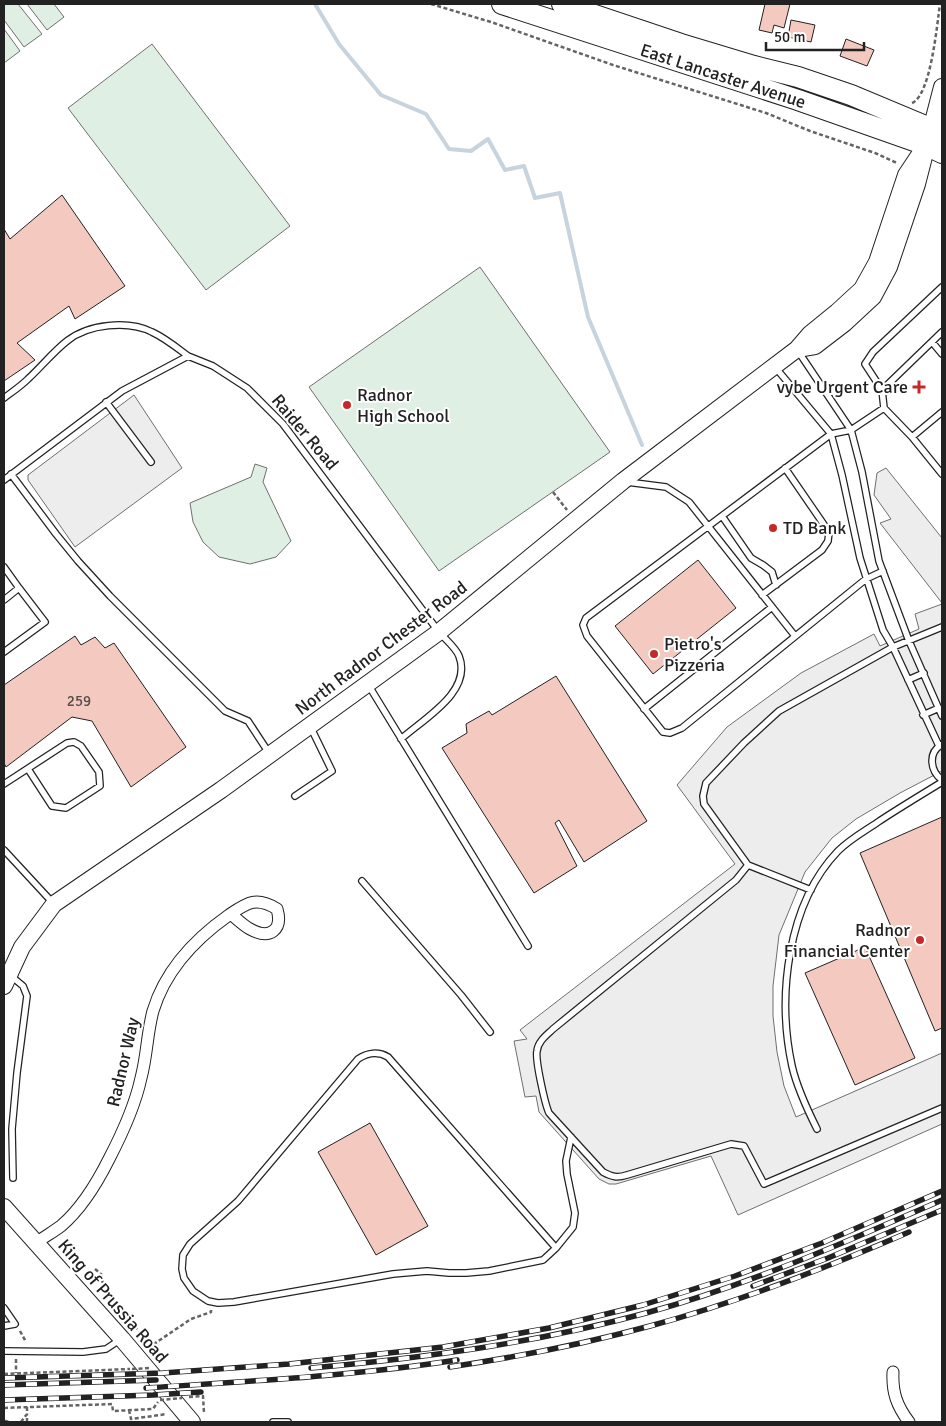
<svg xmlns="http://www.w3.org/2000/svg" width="946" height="1426" viewBox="0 0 946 1426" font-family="Signika,sans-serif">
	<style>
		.green { fill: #e0efe3; stroke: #6f6f6f }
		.parking { fill: #ededed; stroke: #6f6f6f }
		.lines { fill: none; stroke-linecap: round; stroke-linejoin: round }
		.stream { stroke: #c7d3dd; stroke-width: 4 }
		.building { fill: #f3c9c0; stroke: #222 }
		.service-casing { stroke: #222; stroke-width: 8 }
		.minor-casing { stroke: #222; stroke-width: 13 }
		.secondary-casing { stroke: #222; stroke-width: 18 }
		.trunk-casing { stroke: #222; stroke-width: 22 }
		.path { stroke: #646464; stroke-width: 2.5; stroke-dasharray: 4 2.5; stroke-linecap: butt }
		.service { stroke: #fff; stroke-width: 5.5 }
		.minor { stroke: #fff; stroke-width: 11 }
		.secondary { stroke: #fff; stroke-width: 16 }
		.trunk { stroke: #fff; stroke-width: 20 }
		.rail-casing { stroke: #222; stroke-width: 5.5 }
		.rail { stroke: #fff; stroke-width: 4; stroke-dasharray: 11; stroke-linecap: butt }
		.path-bridge { stroke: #646464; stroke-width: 2.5; stroke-dasharray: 4 2.5; stroke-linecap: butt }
		.poi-dot { fill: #c62828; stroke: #fff; stroke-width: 2 }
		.labels { text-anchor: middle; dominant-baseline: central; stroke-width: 4; stroke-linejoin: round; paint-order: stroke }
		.number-label { font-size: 15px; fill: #564c4a }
		.street-label { font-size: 18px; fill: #222; stroke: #fff }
		.poi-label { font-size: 18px; fill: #222; stroke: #fff; text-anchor: start }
	</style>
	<rect width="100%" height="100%" fill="#fff"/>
	<path class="green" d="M5,4H18L42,34L24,47L4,20V5Z
		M27,4H54L64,17L47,30Z
		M4,29L20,51L4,63Z
		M152,44L290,226L206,290L68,108Z
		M480,267L610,452L439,571L309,387Z
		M255,464L267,468L263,482L291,541L276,557L250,564L219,557L203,542L193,522L190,503L251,477Z"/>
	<path class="parking" d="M134,395L182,468L75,547L28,480V475Z
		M886,468L942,538V603L880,523L891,519L874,495L877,473Z
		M942,604V771L900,793L856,819L832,838L805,872L779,935L773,986V1016L777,1052L784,1086L796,1117L942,1053V1124L738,1215L711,1156L616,1184H609L599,1179L539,1112L536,1096L525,1097L514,1041L527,1039L520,1030L735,864L677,785L727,727L801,673L874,634L880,646L919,629L915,614Z"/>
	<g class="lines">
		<path class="stream" d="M315,4L339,44L381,95L426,114L449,149L471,151L488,139L505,170L524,166L535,198L560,193L588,317L642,445"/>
	</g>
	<path class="building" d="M765,4H790L784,28L774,25L772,33L759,30Z
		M791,20L815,25L811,42L788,37Z
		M846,39L874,50L867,66L840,56Z
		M62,195L125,286L75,319L69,306L17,343L35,360L4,381V229L10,239Z
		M698,560L736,608L653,674L615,626Z
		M75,636L81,645L95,637L105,648L114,643L186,747L131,787L92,721L72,717L6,767L4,763V685Z
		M556,676L647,821L584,862L559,820L555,823L577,866L534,893L442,748L467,733L466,724L489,711L492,715Z
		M942,817V1028L935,1031L860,853Z
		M865,947L915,1058L855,1085L805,973Z
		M370,1123L428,1226L376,1255L318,1152Z"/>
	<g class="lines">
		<g class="service-casing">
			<path id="service" d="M932,342L942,354
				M798,351L851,430L862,472L879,561L909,641L942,716
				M775,367L831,434L842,475L860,558L883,630L893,647L939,746
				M882,390L865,364L873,352L942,287
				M4,398C12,392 21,386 28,379C42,366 53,352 67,341C88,324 128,320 152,332C165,338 176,347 188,356
				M106,402L151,462
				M884,408L882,390L942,332
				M912,437L942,412
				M11,474L56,534L78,561L110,596L225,711L248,721L269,753
				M4,480L122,391L188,356L213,366L247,388L283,424L439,632C445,639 456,648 459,656C473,692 423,719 401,739
				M627,482L666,487L689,502L795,636
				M722,516L751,558L763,565L772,572L776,585
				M4,567L19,588
				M883,571L866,579L682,728L670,733L663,732L587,636L583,625L586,618L831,434L851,430L884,408L912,437L942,474
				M762,595L822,550L828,541L829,532L785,468
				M4,600L19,588L45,622L4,652
				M908,680L924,673
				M369,686L528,946
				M644,709L772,607
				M923,715L939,708
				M941,745C928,753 930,771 942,780
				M4,784L67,743L74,742L81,746L99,772L100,786L66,808L52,806L28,769
				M295,796L332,771L311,728
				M4,850L53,903
				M748,865L704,804L703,796L706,783L744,743L779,711L893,647L942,627
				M362,881L461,995L490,1032
				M811,890L748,865L736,880L553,1029C547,1035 538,1041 537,1051C535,1060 545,1104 549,1113L603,1172C612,1177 617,1178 627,1175L731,1144L744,1146L764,1184L942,1108
				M11,976L23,986L27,996L17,1073L12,1129L13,1178
				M817,1129C807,1109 797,1088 792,1066C777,997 787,904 838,851C850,839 865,831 878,822C899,808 921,795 942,782
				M556,1248L388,1057C378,1051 367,1053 358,1059L238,1201L190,1244L183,1255L182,1269L184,1278L193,1291L208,1301L218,1303L234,1302L393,1274L427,1271L449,1273H466L489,1271L543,1260L556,1248L573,1227L575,1213L567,1174L566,1161L571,1137
				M4,1308L15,1324L4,1326
				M4,1351L83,1352L106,1349L121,1339
				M273,1422H288"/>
		</g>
		<g class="minor-casing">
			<path id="minor" d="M36,1243C44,1237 53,1232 61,1226C81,1209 97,1183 109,1159C122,1134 135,1106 141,1078C147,1056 147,1033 153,1011C165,971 195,939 229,915C247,903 256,896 277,909C283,930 270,940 250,929C243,925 237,919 231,914
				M893,1372C892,1393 897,1406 909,1422"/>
		</g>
		<g class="secondary-casing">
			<path id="secondary" d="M797,349L815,346L845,323L873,297L889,267L917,184L942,87
				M4,986L22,947L54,904L221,790L439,632L623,481L797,349L810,334L837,312L862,289L877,262L906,175L926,145
				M4,1207L122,1339L192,1422"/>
		</g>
		<g class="trunk-casing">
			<path id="trunk" d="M502,4L798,100L926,145L942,153
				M562,4L681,44L754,66L798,77L851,95L942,133"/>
		</g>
		<path class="path" d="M431,4L491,22L613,65L766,113L810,131L875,153L897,163
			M912,103C931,95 937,24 940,4
			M553,492L567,510
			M95,1269L101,1274L104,1290L139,1331L143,1340
			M20,1331L26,1342
			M148,1348L191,1319L211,1312V1310
			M16,1359V1373
			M4,1374L130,1369
			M189,1397L203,1396L204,1413
			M4,1408L112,1404L113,1411L153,1409L158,1402
			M129,1410L131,1419L167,1414
			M5,1422L6,1421L9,1422
			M21,1422L27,1414V1407
			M27,1422V1414"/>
		<use href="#service" class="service"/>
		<use href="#minor" class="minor"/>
		<use href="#secondary" class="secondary"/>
		<use href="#trunk" class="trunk"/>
		<g class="rail-casing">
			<path id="rail" d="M753,1286L828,1258L942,1210
				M450,1367C517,1357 584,1344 650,1326C738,1302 824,1269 909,1232
				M311,1368C424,1358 536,1343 646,1313C748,1285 846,1242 942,1200
				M4,1378L163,1373L289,1364L443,1347L549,1328L643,1305L735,1276L822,1243L942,1191
				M4,1385L156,1380
				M146,1388C250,1381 354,1376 457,1360
				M4,1400L153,1395L201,1392"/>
		</g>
		<use href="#rail" class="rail"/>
		<path class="path-bridge" d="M132,1369L151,1368
			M160,1400L182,1398"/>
	</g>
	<g class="poi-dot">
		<path d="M916.5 379.5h5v5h5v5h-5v5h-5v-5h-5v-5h5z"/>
		<circle cx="347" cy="405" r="5"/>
		<circle cx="773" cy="528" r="5"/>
		<circle cx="654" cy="654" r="5"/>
		<circle cx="920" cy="940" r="5"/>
	</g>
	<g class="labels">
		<g class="number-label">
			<text x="79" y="701">259</text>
		</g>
		<g class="street-label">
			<text transform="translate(723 76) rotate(18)">East Lancaster Avenue</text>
			<text transform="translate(305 432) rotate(50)">Raider Road</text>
			<text transform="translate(381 648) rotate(-37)">North Radnor Chester Road</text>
			<text transform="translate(123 1062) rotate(-77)">Radnor Way</text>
			<text transform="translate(113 1301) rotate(49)">King of Prussia Road</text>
		</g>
		<g class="poi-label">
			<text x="908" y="387" text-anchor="end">vybe Urgent Care</text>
			<text x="357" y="395">Radnor<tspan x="357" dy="21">High School</tspan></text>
			<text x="783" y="528">TD Bank</text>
			<text x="664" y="644">Pietro's<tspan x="664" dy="21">Pizzeria</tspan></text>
			<text x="910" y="930" text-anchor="end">Radnor<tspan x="910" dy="21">Financial Center</tspan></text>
		</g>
	</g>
	<rect width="946" height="1426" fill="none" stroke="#222222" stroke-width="10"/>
	<path d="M766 42v8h98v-8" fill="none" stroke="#222222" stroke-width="2.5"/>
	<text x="774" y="42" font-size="15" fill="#222222" stroke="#ffffff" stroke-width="4" paint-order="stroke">50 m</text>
</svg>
